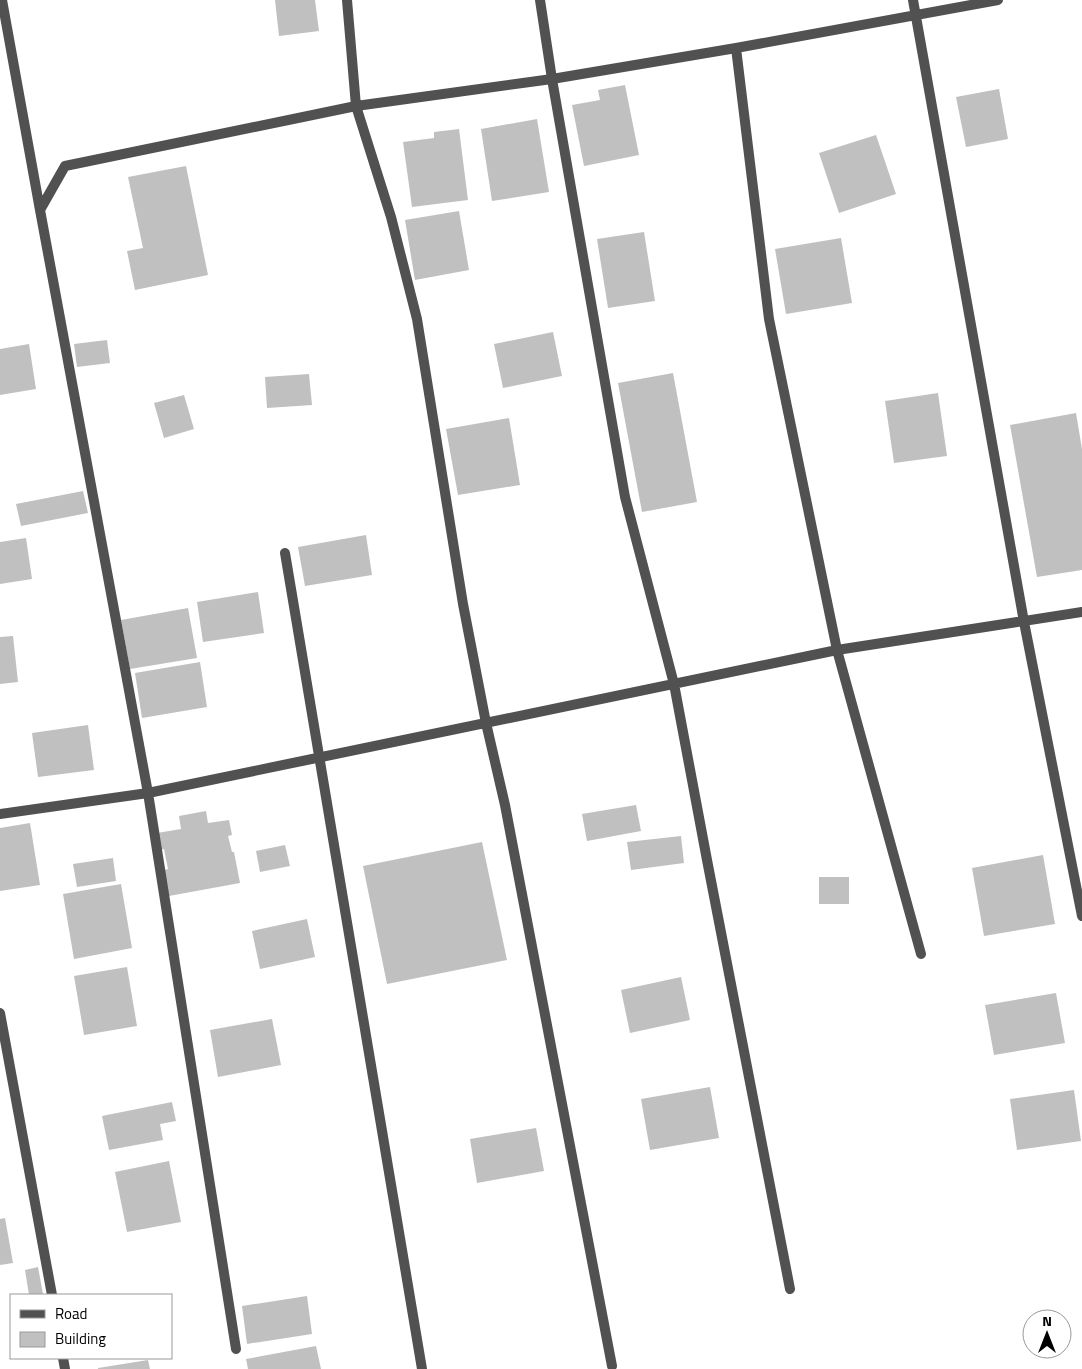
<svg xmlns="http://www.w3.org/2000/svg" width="1082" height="1369" viewBox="0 0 1082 1369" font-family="'Titillium Web',sans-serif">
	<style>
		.building { fill: #c0c0c0 }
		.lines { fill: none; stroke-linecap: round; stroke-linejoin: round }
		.minor { stroke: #515151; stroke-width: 10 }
	</style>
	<rect width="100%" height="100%" fill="#fff"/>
	<path class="building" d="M275,0H315L319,31L279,36Z
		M625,85L639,155L584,166L572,105L600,100L598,90Z
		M999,89L1008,139L966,147L956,97Z
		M537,119L549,192L492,201L481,129Z
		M459,129L468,200L412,207L403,142L434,138V132Z
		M876,135L896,194L839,213L819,153Z
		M186,166L208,275L135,290L127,251L143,248L128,177Z
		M459,211L469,270L415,280L405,220Z
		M644,232L655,301L608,308L597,239Z
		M841,238L852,303L786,314L775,249Z
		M553,332L562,376L503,388L494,344Z
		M107,340L110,363L77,367L74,344Z
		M29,344L36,389L0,395V349Z
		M673,373L697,502L642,512L618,383Z
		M309,374L312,405L267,408L265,377Z
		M938,393L947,456L894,463L885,401Z
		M184,395L194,429L164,438L154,403Z
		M1076,413L1082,449V570L1037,577L1010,425Z
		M509,418L520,485L458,495L446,429Z
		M83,491L88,513L21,526L16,504Z
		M366,535L372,575L305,586L298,547Z
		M26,538L32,579L0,584V542Z
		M258,592L264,633L203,642L197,602Z
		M188,608L197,658L130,669L121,620Z
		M13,636L18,682L0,684V637Z
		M200,662L207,707L142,718L135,673Z
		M88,725L94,770L38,777L32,733Z
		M636,805L641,831L587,841L582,814Z
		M206,811L208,823L229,820L232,835L228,836L232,852H234L240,883L169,896L164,870L168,869L164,849L160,850L157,833L181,829L179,816Z
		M30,823L40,885L0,891V828Z
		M681,836L684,863L631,870L627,842Z
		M482,842L507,960L387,984L363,866Z
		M285,845L290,866L260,872L256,851Z
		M1043,855L1055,924L984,936L972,868Z
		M113,858L116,881L77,887L73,864Z
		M819,877H849V904H819Z
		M121,884L132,948L74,959L63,894Z
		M307,919L315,957L260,969L252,931Z
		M127,967L137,1026L84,1035L74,976Z
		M681,977L690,1020L630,1033L621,990Z
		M1056,993L1065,1043L994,1055L985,1005Z
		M272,1019L281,1065L218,1077L210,1030Z
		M710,1087L719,1138L650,1150L641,1099Z
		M1074,1090L1081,1141L1017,1150L1010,1099Z
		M172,1102L176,1121L160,1124L163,1140L109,1150L102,1116Z
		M536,1128L544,1171L477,1183L470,1139Z
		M169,1161L181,1222L127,1232L115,1172Z
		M5,1218L13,1263L0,1265V1219Z
		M38,1267L43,1294L29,1295L25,1270Z
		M307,1296L312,1334L247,1344L242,1306Z
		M316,1346L321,1369H248L246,1359Z
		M148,1360L150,1369H98V1368Z"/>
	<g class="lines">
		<path class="minor" d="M2,0L40,210
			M347,0L356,106L391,217L417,319L463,604L486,723L505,805L612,1366
			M540,0L552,79L625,497L674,684L707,860L790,1289
			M913,0L1024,622L1082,916
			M736,48L769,319L837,650L921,954
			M285,553L422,1369
			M0,814L148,793L837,650L1082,612
			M0,1013L52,1295
			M236,1349L148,793L40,210L65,166L356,106L552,79L736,48L998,0
			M63,1358L65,1369"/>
	</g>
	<rect x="10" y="1294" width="162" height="65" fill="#ffffff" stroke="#999999"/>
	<rect x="20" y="1310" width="25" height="8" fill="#515151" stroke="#999999"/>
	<text x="55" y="1319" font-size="15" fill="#000000">Road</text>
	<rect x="20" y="1332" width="25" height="15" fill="#c0c0c0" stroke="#999999"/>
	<text x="55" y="1344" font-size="15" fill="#000000">Building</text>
	<g transform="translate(1047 1334)"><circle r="24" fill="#ffffff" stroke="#999999"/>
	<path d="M0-4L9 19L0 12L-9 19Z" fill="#000000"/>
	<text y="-8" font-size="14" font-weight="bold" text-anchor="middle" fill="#000000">N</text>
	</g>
</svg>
